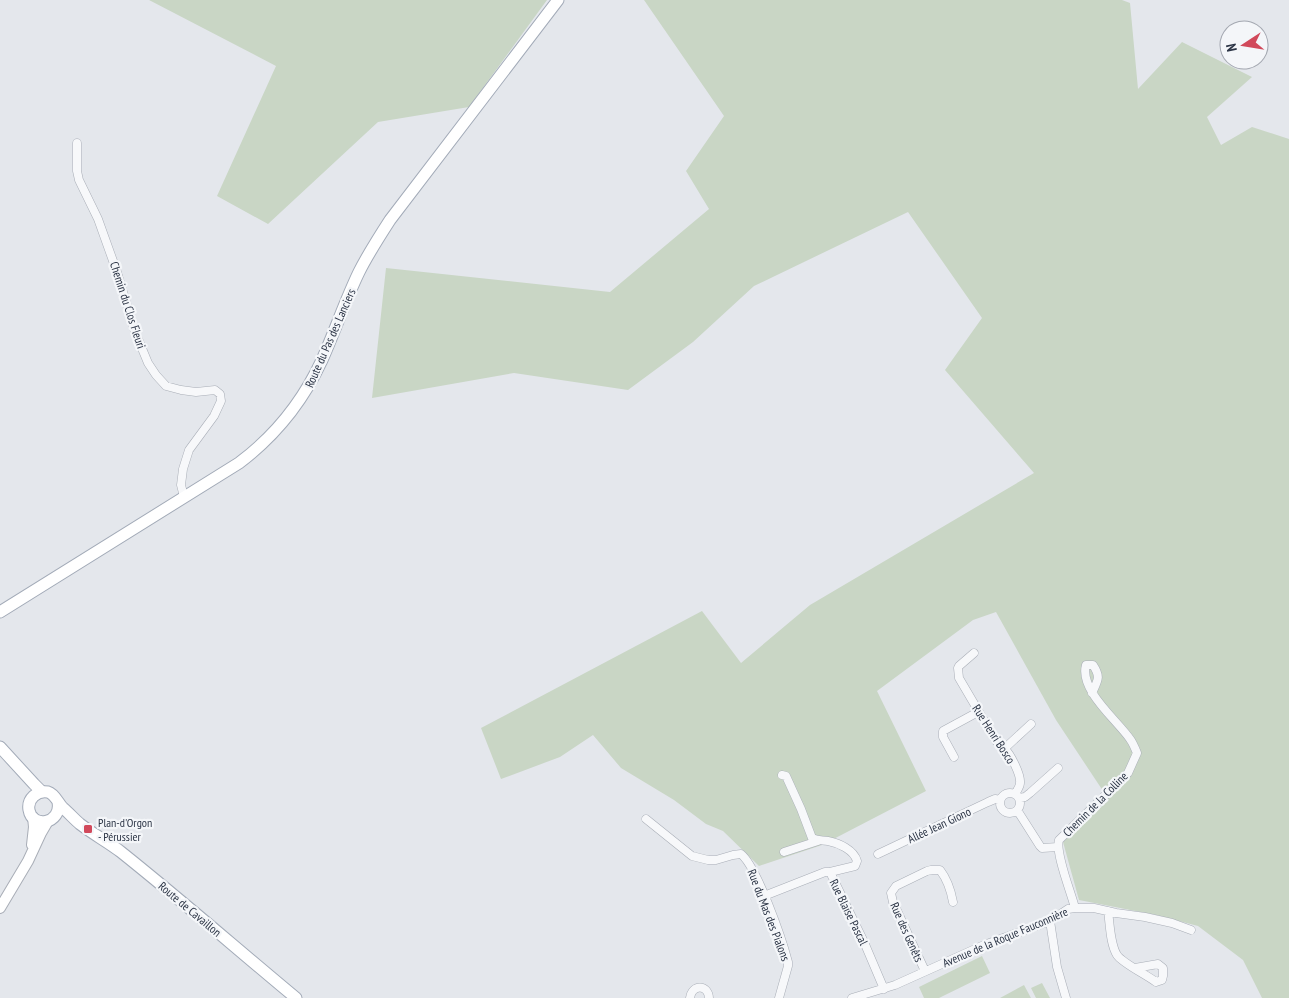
<svg xmlns="http://www.w3.org/2000/svg" width="1289" height="998" viewBox="0 0 1289 998" font-family="'PT Sans Narrow',sans-serif">
	<style>
		.green { fill: #c9d6c5 }
		.lines { fill: none; stroke-linecap: round; stroke-linejoin: round }
		.minor-casing { stroke: #a9aeb7; stroke-width: 9 }
		.secondary-casing { stroke: #a9aeb7; stroke-width: 12 }
		.primary-casing { stroke: #a3abb8; stroke-width: 13 }
		.minor { stroke: #f7f8fa; stroke-width: 8 }
		.secondary { stroke: #fff; stroke-width: 10 }
		.primary { stroke: #fff; stroke-width: 11 }
		.poi-dot { fill: #d1495b; stroke: #f4f6f9; stroke-width: 2 }
		.labels { text-anchor: middle; dominant-baseline: central; stroke-width: 4.5; stroke-linejoin: round; paint-order: stroke }
		.street-label { font-size: 12px; fill: #2b3445; stroke: #f4f6f9 }
		.poi-label { font-size: 12px; fill: #2b3445; stroke: #f4f6f9; text-anchor: start }
	</style>
	<rect width="100%" height="100%" fill="#e4e7ec"/>
	<path class="green" d="M149,0H547L469,107L378,122L268,224L217,196L276,66Z
		M644,0H1122L1130,3L1138,89L1182,42L1252,77L1207,117L1221,145L1252,127L1289,139V998H1262L1243,960L1198,926L1156,915L1079,900L1063,842L1109,800L1056,720L996,612L973,620L877,691L926,791L822,845L759,866L723,831L706,824L674,800L621,768L593,735L560,757L501,779L481,728L702,611L741,663L810,605L1034,473L945,370L982,318L908,212L754,286L693,342L628,390L514,373L372,398L386,268L610,292L709,209L686,171L724,116Z
		M982,956L990,973L939,998H924L919,987Z
		M1042,983L1050,998H1036L1031,988Z
		M1024,985L1031,998H1000Z"/>
	<g class="lines">
		<g class="minor-casing">
			<path id="minor" d="M77,143V171L79,180L98,219L117,272L134,329L148,363L156,375L166,386L181,390L196,392L215,390L220,394L221,401L214,416L189,450L183,469L181,485L184,497
				M974,653L959,666L958,668L959,678L996,741C999,744 1002,746 1005,749C1011,755 1021,775 1020,783C1020,787 1017,790 1015,794
				M1005,748L1031,724
				M954,757L943,737V731L978,712
				M782,775L786,776L801,809L812,838C818,841 822,840 828,841C839,843 854,850 857,861L855,866L830,872
				M1000 803a10 10 0 1 1 20 0a10 10 0 1 1-20 0Z
				M1019,798L1025,797L1030,793L1058,768
				M1017,810L1040,846L1042,848L1058,847
				M646,819L692,856L708,860H716L733,855L741,854C757,867 782,939 788,962V966L779,998
				M784,852L818,841
				M878,854L988,802L995,799L1000,800
				M764,896L825,872H830L864,942L884,989
				M1075,908C1071,892 1055,853 1059,840L1128,773L1137,753C1135,748 1133,743 1130,739C1117,720 1079,690 1086,665H1093C1101,677 1098,680 1092,693
				M1108,911C1110,924 1110,944 1117,955C1122,963 1147,975 1156,982L1162,980L1163,976V968L1158,964L1135,968
				M1050,921L1057,967L1066,998
				M925,971L893,902L891,893L896,886L927,871L931,870H940C947,879 951,891 953,902
				M690,998C692,984 708,984 709,998
				M852,998L895,985L984,945L1050,921L1068,909L1075,908H1094L1116,913L1145,917L1172,923L1191,930"/>
		</g>
		<g class="secondary-casing">
			<path id="secondary" d="M32,845L34,827L33,817
				M0,908L28,861L41,833L48,821"/>
		</g>
		<g class="primary-casing">
			<path id="primary" d="M0,612L239,463C275,436 303,401 322,360C335,331 345,301 359,272C368,254 379,237 390,220L558,0
				M0,747L34,784L42,792
				M58,802C62,824 32,829 29,810C27,799 37,790 48,792C55,794 58,803 63,808C69,813 74,819 80,824C93,834 108,842 121,852C180,899 237,949 296,998"/>
		</g>
		<use href="#minor" class="minor"/>
		<use href="#secondary" class="secondary"/>
		<use href="#primary" class="primary"/>
	</g>
	<rect class="poi-dot" x="83" y="824" width="10" height="10" rx="2.5"/>
	<g class="labels">
		<g class="street-label">
			<text transform="translate(128 305) rotate(72)">Chemin du Clos Fleuri</text>
			<text transform="translate(330 338) rotate(-66)">Route du Pas des Lanciers</text>
			<text transform="translate(994 734) rotate(57)">Rue Henri Bosco</text>
			<text transform="translate(1095 804) rotate(-45)">Chemin de la Colline</text>
			<text transform="translate(939 825) rotate(-25)">Allée Jean Giono</text>
			<text transform="translate(190 909) rotate(40)">Route de Cavaillon</text>
			<text transform="translate(849 912) rotate(64)">Rue Blaise Pascal</text>
			<text transform="translate(769 915) rotate(69)">Rue du Mas des Pialons</text>
			<text transform="translate(907 932) rotate(66)">Rue des Genêts</text>
			<text transform="translate(1005 937) rotate(-23)">Avenue de la Roque Fauconnière</text>
		</g>
		<g class="poi-label">
			<text x="98" y="822">Plan-d'Orgon<tspan x="98" dy="14">- Pérussier</tspan></text>
		</g>
	</g>
	<g transform="translate(1244 45) rotate(258)"><circle r="24" fill="#f4f6f9" stroke="#a4a8b1"/>
	<path d="M0-4L9 19L0 12L-9 19Z" fill="#d1495b"/>
	<text y="-8" font-size="14" font-weight="bold" text-anchor="middle" fill="#2b3445">N</text>
	</g>
</svg>
